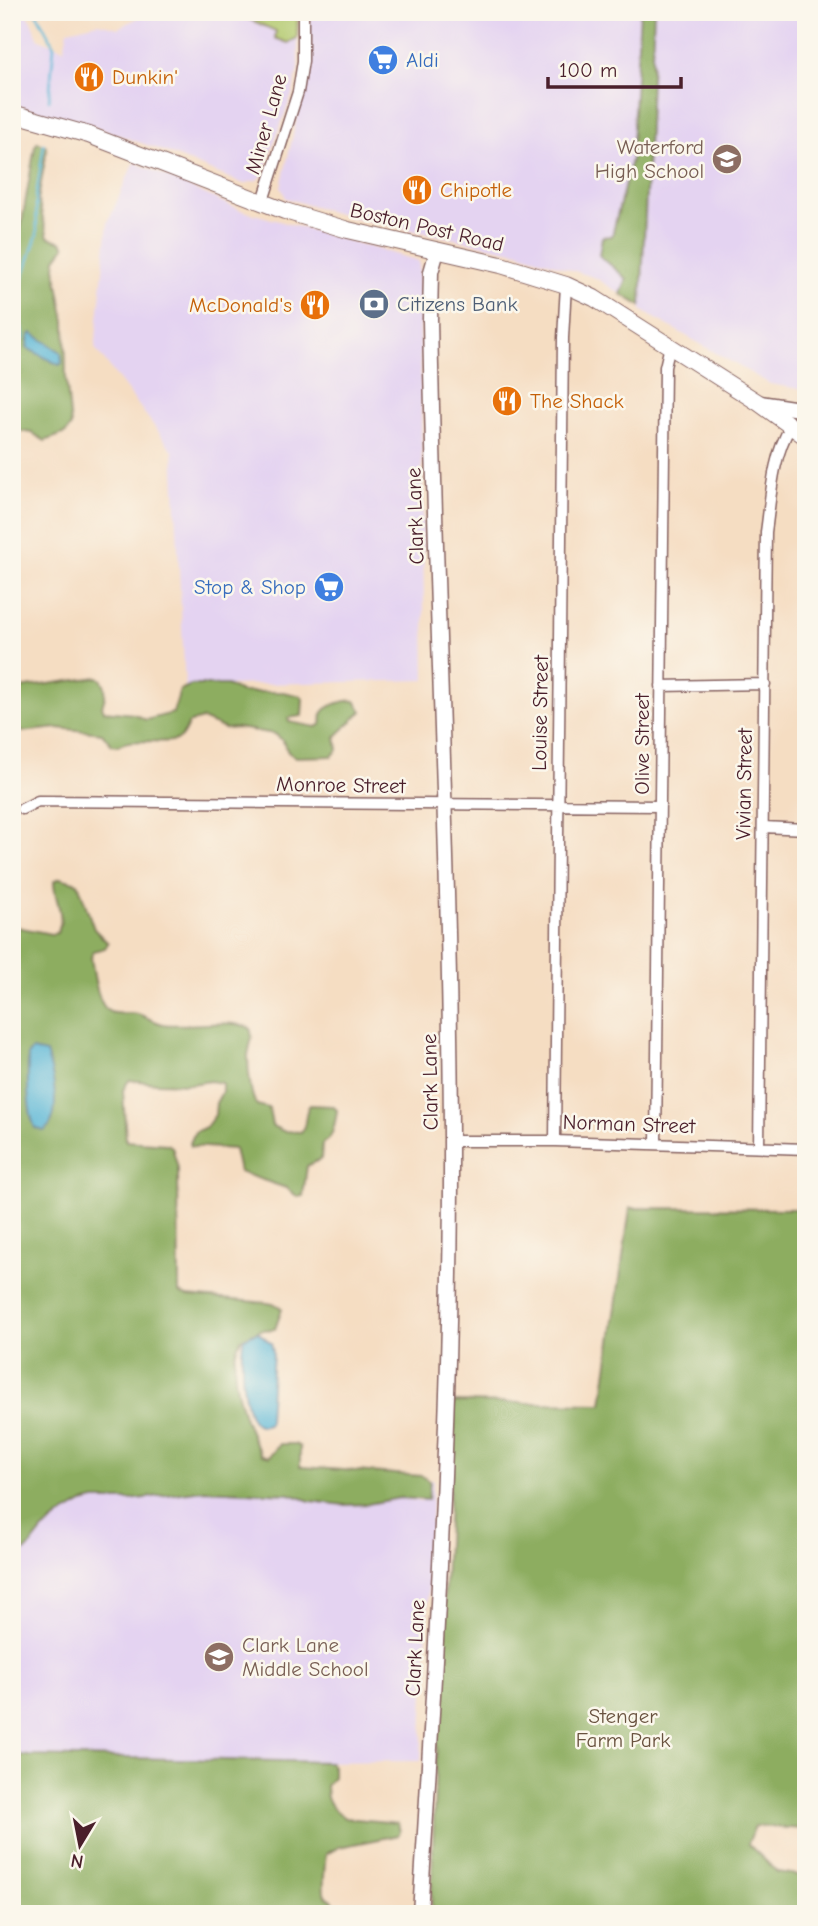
<svg xmlns="http://www.w3.org/2000/svg" width="818" height="1926" viewBox="0 0 818 1926" font-family="'Comic Neue',sans-serif">
	<style>
		.built { fill: #e4d3f1 }
		.green { fill: #b2c96e; stroke: #7e744c; stroke-width: 2 }
		.forest { fill: #8dad61; stroke: #6c6646; stroke-width: 2 }
		.water { fill: #57b5d6; stroke: #506a80; stroke-width: 2 }
		.lines { fill: none; stroke-linecap: round; stroke-linejoin: round }
		.stream { stroke: #57b5d6; stroke-width: 2.5 }
		.minor-casing { stroke: #866260; stroke-width: 13 }
		.secondary-casing { stroke: #866260; stroke-width: 17 }
		.primary-casing { stroke: #866260; stroke-width: 18 }
		.minor { stroke: #fff; stroke-width: 10 }
		.secondary { stroke: #fff; stroke-width: 14 }
		.primary { stroke: #fff; stroke-width: 16 }
		.labels { text-anchor: middle; dominant-baseline: central; stroke-width: 5; stroke-linejoin: round; paint-order: stroke }
		.shop-label { font-size: 21px; fill: #366cbe; stroke: #fbf7ec; text-anchor: start }
		.food-label { font-size: 21px; fill: #c56008; stroke: #fbf7ec; text-anchor: start }
		.street-label { font-size: 21px; fill: #4a1f2b; stroke: #fbf7ec }
		.education-label { font-size: 21px; fill: #785e54; stroke: #fbf7ec; text-anchor: end }
		.service-label { font-size: 21px; fill: #4e5e75; stroke: #fbf7ec; text-anchor: start }
		.park-label { font-size: 21px; fill: #69523f; stroke: #fbf7ec }
	</style>
	<rect width="100%" height="100%" fill="#fbf7ec"/>
	<filter id="ink" filterUnits="userSpaceOnUse"><feTurbulence type="fractalNoise" baseFrequency=".0143" numOctaves="2"/><feDisplacementMap in="SourceGraphic" scale="14" xChannelSelector="R" yChannelSelector="G"/><feConvolveMatrix kernelMatrix="1 2 1 2 8 2 1 2 1" color-interpolation-filters="sRGB"/></filter>
	<filter id="wash" filterUnits="userSpaceOnUse"><feTurbulence type="fractalNoise" baseFrequency=".00686" numOctaves="4" result="noise"/><feDisplacementMap in="SourceGraphic" scale="28" xChannelSelector="R" yChannelSelector="G"/><feGaussianBlur stdDeviation="1.57" result="paint"/><feColorMatrix in="noise" values="0 0 0 0 0 0 0 0 0 0 0 0 0 0 0 0 0 1.4 0 .05"/><feComposite in="paint" operator="in"/></filter>
	<g filter="url(#wash)">
		<rect width="100%" height="100%" fill="#f5ddc2"/>
		<path class="built" d="M142,12H233L277,32L298,33V69L293,92L262,176L257,180L244,184L161,150L90,125L12,104V14L28,15L39,39L64,49L68,30L98,23L118,28L140,17Z
			M310,12H640L631,160L612,237H602L627,279L621,294L596,278L518,252L348,217L286,198L281,187L307,74Z
			M654,12H806V390L770,384L641,310Z
			M134,162L240,210L419,261L425,680L185,686L173,451L95,348L108,222Z
			M429,1480H433L421,1761L299,1762L29,1756L12,1754V1559L28,1549L43,1530L62,1515L83,1503L95,1500H130L203,1490L290,1494L310,1501L344,1505L368,1504L400,1498L421,1502Z"/>
		<path class="green" d="M233,12H298L297,38L288,43L275,38L276,31Z"/>
		<path class="forest" d="M640,12H654L641,306L621,294L627,279L599,255L602,237L612,236L631,160Z
			M38,142L47,147L38,200L48,237L62,242L65,247L56,259L55,268L65,321L66,377L71,426L66,433L45,441L32,433L12,430V239L20,233L35,146Z
			M98,677C108,683 106,696 102,706L104,711L134,714L146,720L173,713L180,690L191,685H227L240,692H283L301,696L303,699L302,716L288,718L289,722L316,727L321,725C322,722 321,718 322,714C326,705 347,699 355,701L362,711L336,736L338,750L332,756L295,757L288,752L282,740L275,734L238,728L225,729L202,719L189,723C186,728 184,734 180,738C171,746 131,736 118,746L112,745L102,733L58,728L12,733V689Z
			M60,878L78,883L94,929L108,943L105,948L94,951L91,957C93,970 97,1006 110,1012C119,1015 129,1012 138,1014C146,1017 155,1022 163,1024C187,1028 231,1018 250,1028C254,1038 249,1046 248,1056C248,1066 250,1098 257,1105L269,1108L272,1126L283,1131L301,1132C308,1124 303,1113 310,1105L332,1106L337,1110C337,1114 333,1133 330,1137C328,1140 325,1141 322,1144L321,1159L307,1166L303,1196L298,1197L286,1188L239,1172L234,1149L191,1146L190,1143L195,1132L206,1127L215,1115L216,1103L222,1092V1083L210,1081L192,1084L156,1083L129,1080L123,1090L126,1141L167,1144L172,1147L178,1168L179,1293L187,1296L268,1303L277,1305L282,1309L275,1329L260,1330L241,1339C223,1367 246,1427 261,1455L269,1457L280,1444H295L300,1447V1466L303,1467L422,1476L430,1482L428,1500L400,1498L368,1504L344,1505L310,1501L290,1494L203,1490L130,1500H95L83,1503L62,1515L43,1530L28,1549L12,1559V926L51,934L57,933C67,916 53,898 54,881Z
			M630,1208L806,1209V1827L805,1829L755,1826L748,1844L777,1872L806,1876V1914H431L435,1783L454,1402L602,1404Z
			M12,1754L29,1756L330,1762L333,1768V1777L326,1786L327,1798L333,1808L345,1818L398,1823L400,1832L398,1835L339,1847L326,1854C325,1857 323,1889 324,1892C325,1898 329,1898 333,1901L337,1914H12Z"/>
		<path class="water" d="M32,333L61,352L62,363L59,365L27,348L29,336Z
			M32,1050L46,1053C53,1072 63,1117 44,1131L35,1128C26,1107 28,1077 28,1054Z
			M258,1332L271,1343L273,1352L269,1419L268,1424C263,1425 261,1427 257,1424C242,1416 239,1353 244,1338Z"/>
		<g class="lines">
			<path class="stream" d="M36,12L54,46L49,100
				M12,350L23,338L18,310L22,279L37,235L36,197L44,144"/>
		</g>
	</g>
	<g filter="url(#ink)">
		<g class="lines">
			<g class="minor-casing">
				<path id="minor" d="M262,204L298,92L303,61V12
					M661,686L765,684
					M22,809L38,801L660,806
					M763,827L806,829
					M451,1141H555L806,1149
					M555,1141L563,338L566,285
					M656,1144L665,367L670,346
					M759,1147L766,532C771,498 772,456 791,426"/>
			</g>
			<g class="secondary-casing">
				<path id="secondary" d="M760,403L806,410
					M420,1914C436,1655 452,1396 451,1137C450,864 435,592 430,319L431,272L437,251"/>
			</g>
			<g class="primary-casing">
				<path id="primary" d="M12,113L89,135L285,211L348,230L501,265L566,285L594,298L759,403L806,437"/>
			</g>
			<use href="#minor" class="minor"/>
			<use href="#secondary" class="secondary"/>
			<use href="#primary" class="primary"/>
		</g>
	</g>
	<defs>
		<g id="supermarket-disc" transform="scale(1.575)"><circle r="9.5" fill="#3f7fe0" stroke="#fbf7ec"/><path d="M-6-5.5h2.5l.6 2H6L4.5 2H-2.5L-4.4-4H-6ZM-1.5 3.2a1.3 1.3 0 1 0 .1 0ZM3 3.2a1.3 1.3 0 1 0 .1 0Z" fill="#fff"/></g>
		<g id="restaurant-disc" transform="scale(1.575)"><circle r="9.5" fill="#e8710a" stroke="#fbf7ec"/><path d="M-5-6h1v4h1v-4h1v4h1v-4h1v5L-1.5 .5V6h-2V.5L-5-1ZM5-6V6H3V1.5H1.5Q1.5-4 5-6Z" fill="#fff"/></g>
		<g id="school-disc" transform="scale(1.575)"><circle r="9.5" fill="#8d6e63" stroke="#fbf7ec"/><path d="M0-5L7-2L0 1L-7-2ZM-4 1L0 2.5L4 1V4Q0 6-4 4Z" fill="#fff"/></g>
		<g id="bank-disc" transform="scale(1.575)"><circle r="9.5" fill="#5c6f8a" stroke="#fbf7ec"/><path d="M-6-4H6V4H-6ZM0-2.3a2.3 2.3 0 1 0 0 4.6a2.3 2.3 0 1 0 0-4.6Z" fill="#fff"/></g>
	</defs>
	<g fill-rule="evenodd">
		<use href="#supermarket-disc" x="383" y="60"/>
		<use href="#restaurant-disc" x="89" y="77"/>
		<use href="#school-disc" x="727" y="159"/>
		<use href="#restaurant-disc" x="417" y="190"/>
		<use href="#bank-disc" x="374" y="304"/>
		<use href="#restaurant-disc" x="315" y="305"/>
		<use href="#restaurant-disc" x="507" y="401"/>
		<use href="#supermarket-disc" x="329" y="587"/>
		<use href="#school-disc" x="219" y="1657"/>
	</g>
	<g class="labels">
		<g class="shop-label">
			<text x="406" y="60">Aldi</text>
			<text x="306" y="587" text-anchor="end">Stop &amp; Shop</text>
		</g>
		<g class="food-label">
			<text x="112" y="77">Dunkin'</text>
			<text x="440" y="190">Chipotle</text>
			<text x="292" y="305" text-anchor="end">McDonald's</text>
			<text x="530" y="401">The Shack</text>
		</g>
		<g class="street-label">
			<text transform="translate(266 124) rotate(-74)">Miner Lane</text>
			<text transform="translate(427 227) rotate(13)">Boston Post Road</text>
			<text transform="translate(415 516) rotate(-92)">Clark Lane</text>
			<text transform="translate(540 713) rotate(-89)">Louise Street</text>
			<text transform="translate(642 744) rotate(-90)">Olive Street</text>
			<text transform="translate(744 784) rotate(-89)">Vivian Street</text>
			<text transform="translate(341 785) rotate(1)">Monroe Street</text>
			<text transform="translate(430 1082) rotate(-91)">Clark Lane</text>
			<text transform="translate(629 1124) rotate(2)">Norman Street</text>
			<text transform="translate(415 1648) rotate(-87)">Clark Lane</text>
		</g>
		<g class="education-label">
			<text x="704" y="147">Waterford<tspan x="704" dy="24">High School</tspan></text>
			<text x="242" y="1645" text-anchor="start">Clark Lane<tspan x="242" dy="24">Middle School</tspan></text>
		</g>
		<g class="service-label">
			<text x="397" y="304">Citizens Bank</text>
		</g>
		<g class="park-label">
			<text x="623" y="1716">Stenger<tspan x="623" dy="24">Farm Park</tspan></text>
		</g>
	</g>
	<rect width="818" height="1926" fill="none" stroke="#fbf7ec" stroke-width="42"/>
	<g transform="translate(80 1845) rotate(190)" stroke="#fbf7ec" stroke-width="5" paint-order="stroke">
	<path d="M0-5L12 26L0 18L-12 26Z" fill="#4a1f2b"/>
	<text y="-10" font-size="19" font-weight="bold" text-anchor="middle" fill="#4a1f2b">N</text>
	</g>
	<path d="M548 77v10h133v-10" fill="none" stroke="#4a1f2b" stroke-width="3.5"/>
	<text x="559" y="77" font-size="21" fill="#4a1f2b" stroke="#fbf7ec" stroke-width="5" paint-order="stroke">100 m</text>
</svg>
